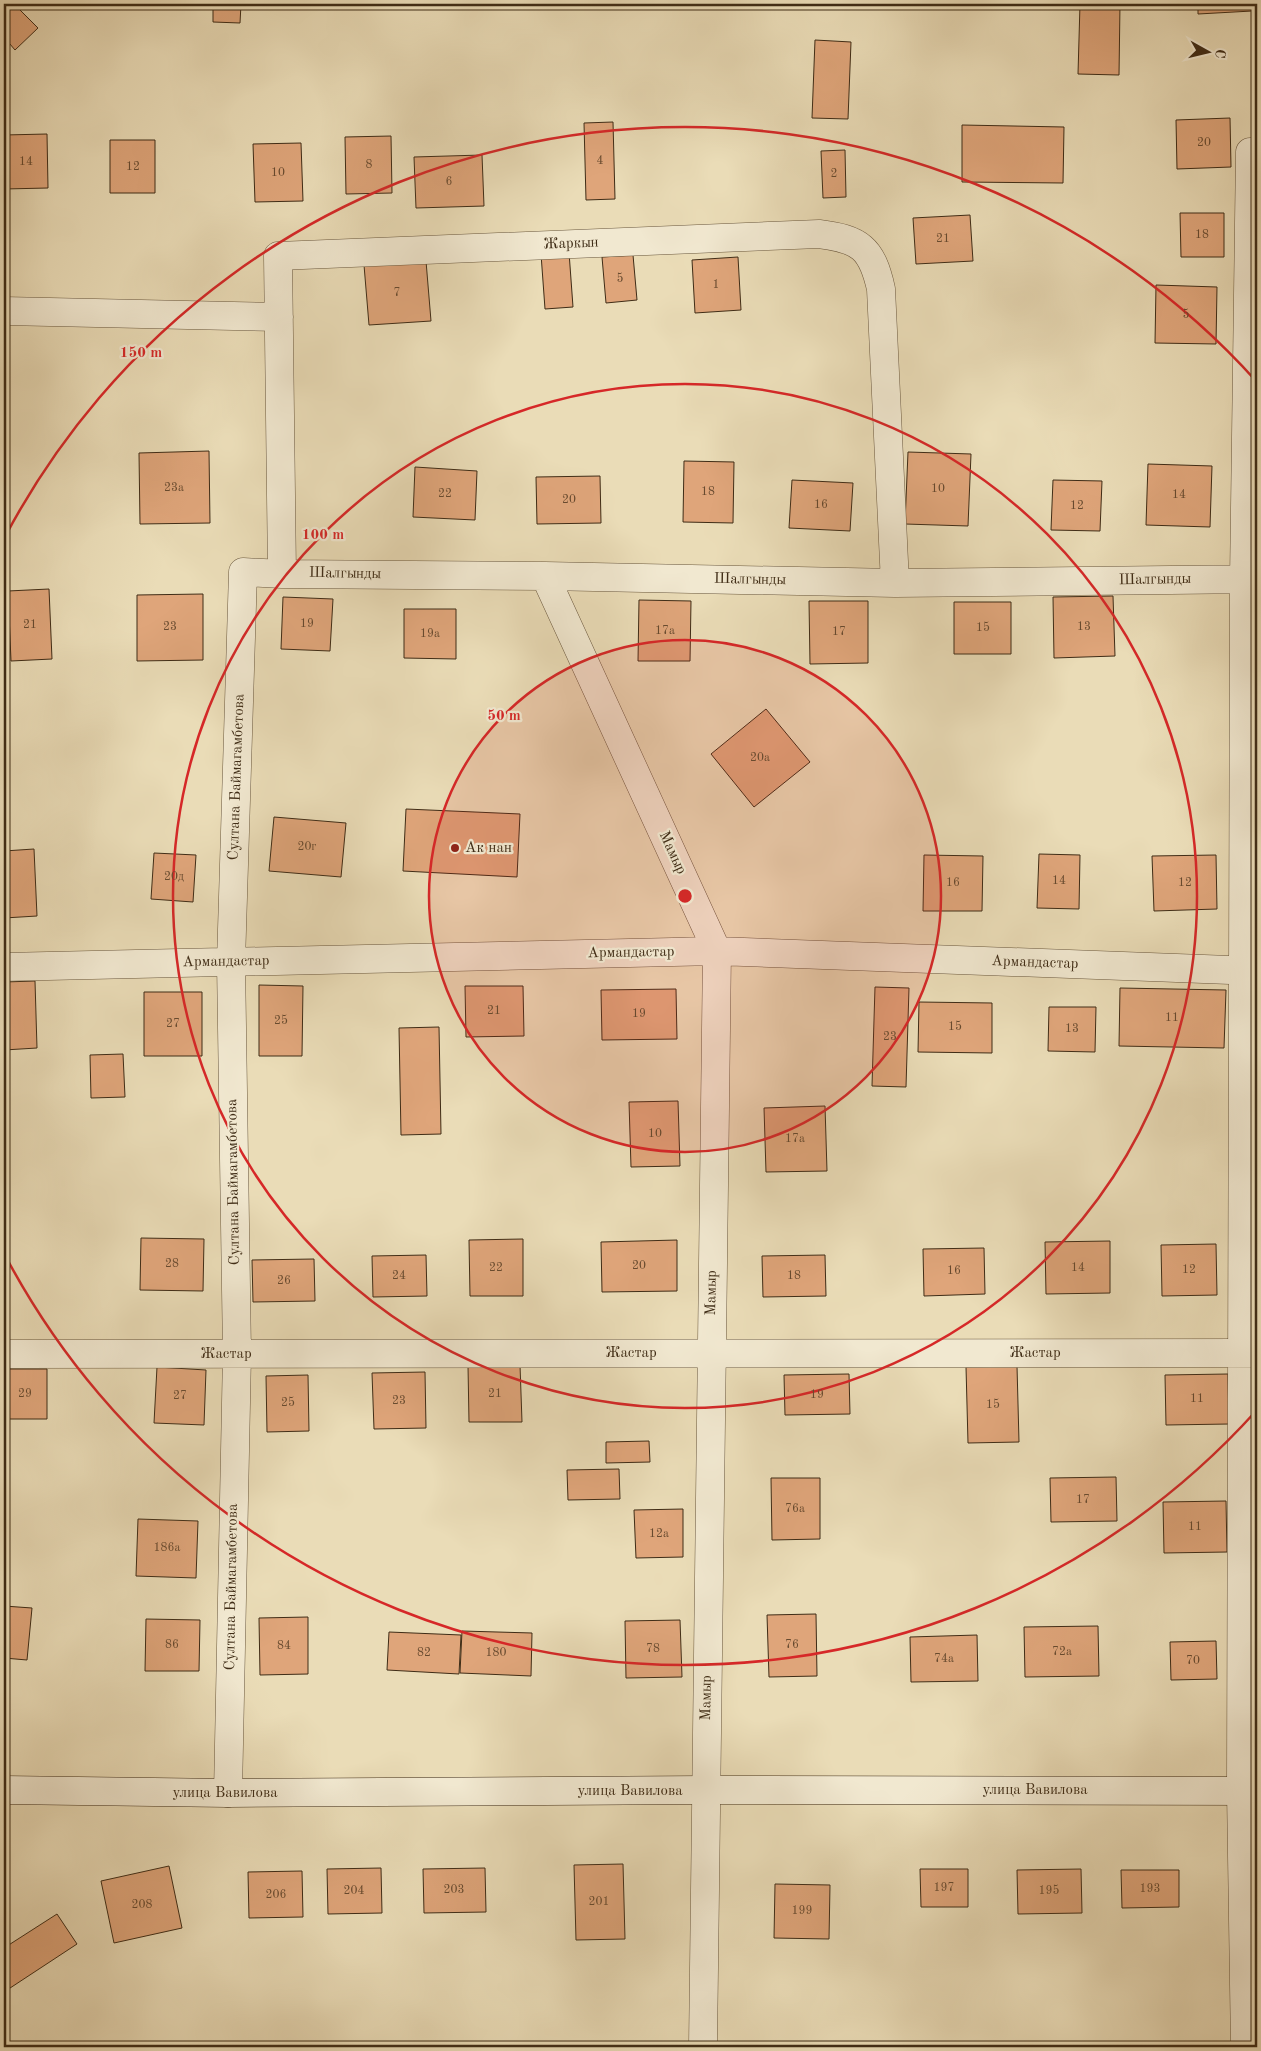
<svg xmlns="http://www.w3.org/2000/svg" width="1261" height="2051" viewBox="0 0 1261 2051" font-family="'Old Standard TT',serif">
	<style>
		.building { fill: #dfa57a; stroke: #3f2c16 }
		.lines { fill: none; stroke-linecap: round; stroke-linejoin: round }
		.street-casing { stroke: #6a583e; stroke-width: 29 }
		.secondary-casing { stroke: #3f2c16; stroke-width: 29 }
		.street { stroke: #f1e8d0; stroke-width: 28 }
		.secondary { stroke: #f1e8d0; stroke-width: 28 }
		.ring { fill: none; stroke: #d62828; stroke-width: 2.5 }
		.poi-dot { fill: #8f2418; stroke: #f1e8d0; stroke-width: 2 }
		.labels { text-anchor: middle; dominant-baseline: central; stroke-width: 4.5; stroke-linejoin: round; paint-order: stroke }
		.number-label { font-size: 12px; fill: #674a2f }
		.street-label { font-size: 15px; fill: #3f2c16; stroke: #f1e8d0 }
		.poi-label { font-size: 15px; fill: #3f2c16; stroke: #f1e8d0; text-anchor: start }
		.centre { fill: #d62828; stroke: #f1e8d0; stroke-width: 2.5 }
		.ring-label { font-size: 15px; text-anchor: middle; font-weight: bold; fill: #d62828; stroke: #f1e8d0; stroke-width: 4.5; stroke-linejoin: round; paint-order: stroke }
	</style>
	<rect width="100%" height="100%" fill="#eadcb7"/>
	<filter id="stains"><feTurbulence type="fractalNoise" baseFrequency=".004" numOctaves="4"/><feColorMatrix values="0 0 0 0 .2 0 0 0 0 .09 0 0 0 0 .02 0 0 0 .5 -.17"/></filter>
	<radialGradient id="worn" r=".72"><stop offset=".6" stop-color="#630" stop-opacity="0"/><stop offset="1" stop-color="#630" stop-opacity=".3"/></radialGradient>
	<path class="building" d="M8,4H14L38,28L15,50L4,37V8Z
		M213,4H241L240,23L213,22Z
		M1080,4H1120L1119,75L1078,74Z
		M1198,4H1252V11L1198,14Z
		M815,40L851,42L848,119L812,118Z
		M1230,118L1231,167L1177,169L1176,120Z
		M613,122L615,199L586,200L584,123Z
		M962,125L1064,127L1063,183L962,182Z
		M47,134L48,188L4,189V135Z
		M391,136L392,193L346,194L345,137Z
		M110,140H155V193H110Z
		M301,143L303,201L255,202L253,144Z
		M845,150L846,197L823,198L821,151Z
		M482,155L484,206L416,208L414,157Z
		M1180,213H1224V257H1181Z
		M970,215L973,261L916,264L913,218Z
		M569,252L573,307L545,309L541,254Z
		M633,255L637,300L606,303L602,257Z
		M738,257L741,310L695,313L692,260Z
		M426,261L431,321L369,325L364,265Z
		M1156,285L1217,287L1216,344L1155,343Z
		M209,451L210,523L140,524L139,453Z
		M908,452L971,454L968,526L905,524Z
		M684,461L734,462L733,523L683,522Z
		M1148,464L1212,466L1210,527L1146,525Z
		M415,467L477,471L475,520L413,517Z
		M600,476L601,523L537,524L536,477Z
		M792,480L853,483L850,531L789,528Z
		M1053,480L1102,481L1100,531L1051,530Z
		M49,589L52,659L11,661L8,591Z
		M203,594V660L137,661V595Z
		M1113,596L1115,656L1054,658L1053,597Z
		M283,597L333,599L330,651L281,649Z
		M639,600L691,601L690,661H638Z
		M809,601H868V663L810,664Z
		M954,602H1011V654H954Z
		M404,609H456V659L404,658Z
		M766,709L810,762L754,807L711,754Z
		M406,809L520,814L517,877L403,871Z
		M274,817L346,823L341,877L269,871Z
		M34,849L37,916L4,918V851Z
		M154,853L196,855L193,902L151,899Z
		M1039,854L1080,855L1079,909L1037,908Z
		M924,855L983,856L982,911H923Z
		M1216,855L1217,909L1154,911L1152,856Z
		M35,981L37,1048L4,1050V982Z
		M259,985L303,986L302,1056H259Z
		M465,986H523L524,1036L466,1037Z
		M875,987L909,988L906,1087L872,1086Z
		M1120,988L1226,990L1224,1048L1119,1046Z
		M676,989L677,1039L602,1040L601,990Z
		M144,992H202V1056H144Z
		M919,1002L992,1003V1053L918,1052Z
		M1049,1007H1096L1095,1052L1048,1051Z
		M439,1027L441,1134L401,1135L399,1028Z
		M123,1054L125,1097L91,1098L90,1055Z
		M678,1101L680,1166L631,1167L629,1102Z
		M825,1106L827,1171L766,1172L764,1108Z
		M141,1238L204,1239L203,1291L140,1290Z
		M523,1239V1296H470L469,1240Z
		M677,1240V1291L602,1292L601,1242Z
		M1110,1241V1293L1046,1294L1045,1242Z
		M1216,1244L1217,1295L1162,1296L1161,1245Z
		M984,1248L985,1294L924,1296L923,1249Z
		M426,1255L427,1296L373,1297L372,1256Z
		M825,1255L826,1296L763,1297L762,1256Z
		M314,1259L315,1301L253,1302L252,1260Z
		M520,1365L522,1422H469L468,1366Z
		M1017,1366L1019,1442L968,1443L966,1367Z
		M157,1367L206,1370L204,1425L154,1423Z
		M4,1369H47V1419H4Z
		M425,1372L426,1428L374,1429L372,1373Z
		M849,1374L850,1414L785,1415L784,1375Z
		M1228,1374L1229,1424L1166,1425L1165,1375Z
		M308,1375L309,1431L267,1432L266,1376Z
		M649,1441L650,1462L606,1463V1442Z
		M619,1469L620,1499L568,1500L567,1470Z
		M1116,1477L1117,1521L1051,1522L1050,1478Z
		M771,1478H820V1539L772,1540Z
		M1226,1501L1227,1552L1164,1553L1163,1502Z
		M683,1509V1557L636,1558L634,1510Z
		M138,1519L198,1521L196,1578L136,1576Z
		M4,1606L32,1608L27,1660L4,1658Z
		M816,1614L817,1676L769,1677L767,1615Z
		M308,1617V1674L260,1675L259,1618Z
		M146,1619L200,1620L199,1671H145Z
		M680,1620L682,1677L626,1678L625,1621Z
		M1098,1626L1099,1676L1025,1677L1024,1627Z
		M462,1631L532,1633L531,1676L460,1673Z
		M389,1632L461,1635L459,1674L387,1670Z
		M977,1635L978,1681L911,1682L910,1637Z
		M1216,1641L1217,1679L1171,1680L1170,1642Z
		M623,1864L625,1939L576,1940L574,1865Z
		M169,1866L182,1928L114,1943L101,1881Z
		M381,1868L382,1913L328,1914L327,1869Z
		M485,1868L486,1912L424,1913L423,1869Z
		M920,1869H968V1907H921Z
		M1081,1869L1082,1913L1018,1914L1017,1870Z
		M1121,1870H1179V1907L1122,1908Z
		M302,1871L303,1917L249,1918L248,1872Z
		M775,1884L830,1885L829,1939L774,1938Z
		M57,1914L77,1944L4,1992V1948Z"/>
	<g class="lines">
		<g class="street-casing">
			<path id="street" d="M4,311L279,317
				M282,574L278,256L819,234C860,239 872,248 881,289L895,583
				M545,576L717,951L703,2047
				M4,967L717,951L1257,971
				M4,1354L1257,1353
				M228,1793L237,1354L231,962L243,572L282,574L545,576L895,583L1257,579
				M1245,2047L1241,1791L1244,579L1250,152"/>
		</g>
		<g class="secondary-casing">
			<path id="secondary" d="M4,1790L228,1793L705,1790L1257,1791"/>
		</g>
		<use href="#street" class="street"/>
		<use href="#secondary" class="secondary"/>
	</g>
	<circle cx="685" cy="896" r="256" fill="#d62828" fill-opacity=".12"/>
	<g class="ring">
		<circle cx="685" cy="896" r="256"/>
		<circle cx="685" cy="896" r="512"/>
		<path d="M1256 1411A769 769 0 0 1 6 1257M6 535A769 769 0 0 1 1256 381"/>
	</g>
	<circle class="poi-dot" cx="455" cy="848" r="5"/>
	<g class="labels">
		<g class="number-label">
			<text x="1204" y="143">20</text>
			<text x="600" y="161">4</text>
			<text x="26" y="162">14</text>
			<text x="369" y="165">8</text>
			<text x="133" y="167">12</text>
			<text x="278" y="173">10</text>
			<text x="834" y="174">2</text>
			<text x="449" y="182">6</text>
			<text x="1202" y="235">18</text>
			<text x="943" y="239">21</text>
			<text x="620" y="279">5</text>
			<text x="716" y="285">1</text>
			<text x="397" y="293">7</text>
			<text x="1186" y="315">5</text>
			<text x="174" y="488">23а</text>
			<text x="938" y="489">10</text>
			<text x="708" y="492">18</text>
			<text x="445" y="494">22</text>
			<text x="1179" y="495">14</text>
			<text x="569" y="500">20</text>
			<text x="821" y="505">16</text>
			<text x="1077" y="506">12</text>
			<text x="307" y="624">19</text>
			<text x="30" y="625">21</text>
			<text x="170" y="627">23</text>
			<text x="1084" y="627">13</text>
			<text x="983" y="628">15</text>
			<text x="665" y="631">17а</text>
			<text x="839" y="632">17</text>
			<text x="430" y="634">19а</text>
			<text x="760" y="758">20а</text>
			<text x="307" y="847">20г</text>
			<text x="174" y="877">20д</text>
			<text x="1059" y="881">14</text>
			<text x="953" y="883">16</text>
			<text x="1185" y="883">12</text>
			<text x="494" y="1011">21</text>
			<text x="639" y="1014">19</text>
			<text x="1172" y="1018">11</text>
			<text x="281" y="1021">25</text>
			<text x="173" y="1024">27</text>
			<text x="955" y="1027">15</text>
			<text x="1072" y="1029">13</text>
			<text x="890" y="1037">23</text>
			<text x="655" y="1134">10</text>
			<text x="795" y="1139">17а</text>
			<text x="172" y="1264">28</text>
			<text x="639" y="1266">20</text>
			<text x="496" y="1268">22</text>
			<text x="1078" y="1268">14</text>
			<text x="1189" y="1270">12</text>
			<text x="954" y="1271">16</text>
			<text x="399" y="1276">24</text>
			<text x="794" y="1276">18</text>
			<text x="284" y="1281">26</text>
			<text x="25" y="1394">29</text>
			<text x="495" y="1394">21</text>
			<text x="817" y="1395">19</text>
			<text x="180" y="1396">27</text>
			<text x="1197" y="1399">11</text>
			<text x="399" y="1401">23</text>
			<text x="288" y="1403">25</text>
			<text x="993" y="1405">15</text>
			<text x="1083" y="1500">17</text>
			<text x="795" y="1509">76а</text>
			<text x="1195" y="1527">11</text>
			<text x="659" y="1534">12а</text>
			<text x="167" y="1548">186а</text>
			<text x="172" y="1645">86</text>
			<text x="792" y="1645">76</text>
			<text x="284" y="1646">84</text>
			<text x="653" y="1649">78</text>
			<text x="1062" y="1652">72а</text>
			<text x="424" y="1653">82</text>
			<text x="496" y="1653">180</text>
			<text x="944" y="1659">74а</text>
			<text x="1193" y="1661">70</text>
			<text x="944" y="1888">197</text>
			<text x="1150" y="1889">193</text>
			<text x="454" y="1890">203</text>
			<text x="354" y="1891">204</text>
			<text x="1049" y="1891">195</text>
			<text x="276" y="1895">206</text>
			<text x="599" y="1902">201</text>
			<text x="142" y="1905">208</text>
			<text x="802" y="1911">199</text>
		</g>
		<g class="street-label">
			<text transform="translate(571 244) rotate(-2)">Жаркын</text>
			<text transform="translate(345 574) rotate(1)">Шалгынды</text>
			<text transform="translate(750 580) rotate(1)">Шалгынды</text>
			<text transform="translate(1155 580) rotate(-1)">Шалгынды</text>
			<text transform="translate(237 777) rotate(-88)">Султана Баймагамбетова</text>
			<text transform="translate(672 853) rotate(65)">Мамыр</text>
			<text transform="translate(631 953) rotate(-1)">Армандастар</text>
			<text transform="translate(226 962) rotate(-1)">Армандастар</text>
			<text transform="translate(1035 963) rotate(2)">Армандастар</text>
			<text transform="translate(234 1182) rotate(-91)">Султана Баймагамбетова</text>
			<text transform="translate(712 1293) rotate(-89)">Мамыр</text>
			<text x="631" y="1353">Жастар</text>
			<text x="1035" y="1353">Жастар</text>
			<text x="226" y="1354">Жастар</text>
			<text transform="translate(232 1587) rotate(-89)">Султана Баймагамбетова</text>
			<text transform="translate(707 1698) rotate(-89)">Мамыр</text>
			<text x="1035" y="1790">улица Вавилова</text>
			<text x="630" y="1791">улица Вавилова</text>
			<text x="225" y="1793">улица Вавилова</text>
		</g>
		<g class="poi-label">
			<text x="465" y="848">Ак нан</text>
		</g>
	</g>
	<circle cx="685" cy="896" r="8" class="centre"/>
	<g class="ring-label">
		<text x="141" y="357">150 m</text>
		<text x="323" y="539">100 m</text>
		<text x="504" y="720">50 m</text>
	</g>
	<rect width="1261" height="2051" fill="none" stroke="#eadcb7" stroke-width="20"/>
	<rect x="5" y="5" width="1251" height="2041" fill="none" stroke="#3f2c16" stroke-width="2.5"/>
	<rect x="10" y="10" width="1241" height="2031" fill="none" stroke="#3f2c16"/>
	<g transform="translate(1208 52) rotate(98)" stroke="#f1e8d0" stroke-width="4" paint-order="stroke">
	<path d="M0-4L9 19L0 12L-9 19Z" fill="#3f2c16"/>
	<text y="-8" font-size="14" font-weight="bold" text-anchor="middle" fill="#3f2c16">С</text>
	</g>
	<rect width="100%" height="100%" filter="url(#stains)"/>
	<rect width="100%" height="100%" fill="url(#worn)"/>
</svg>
